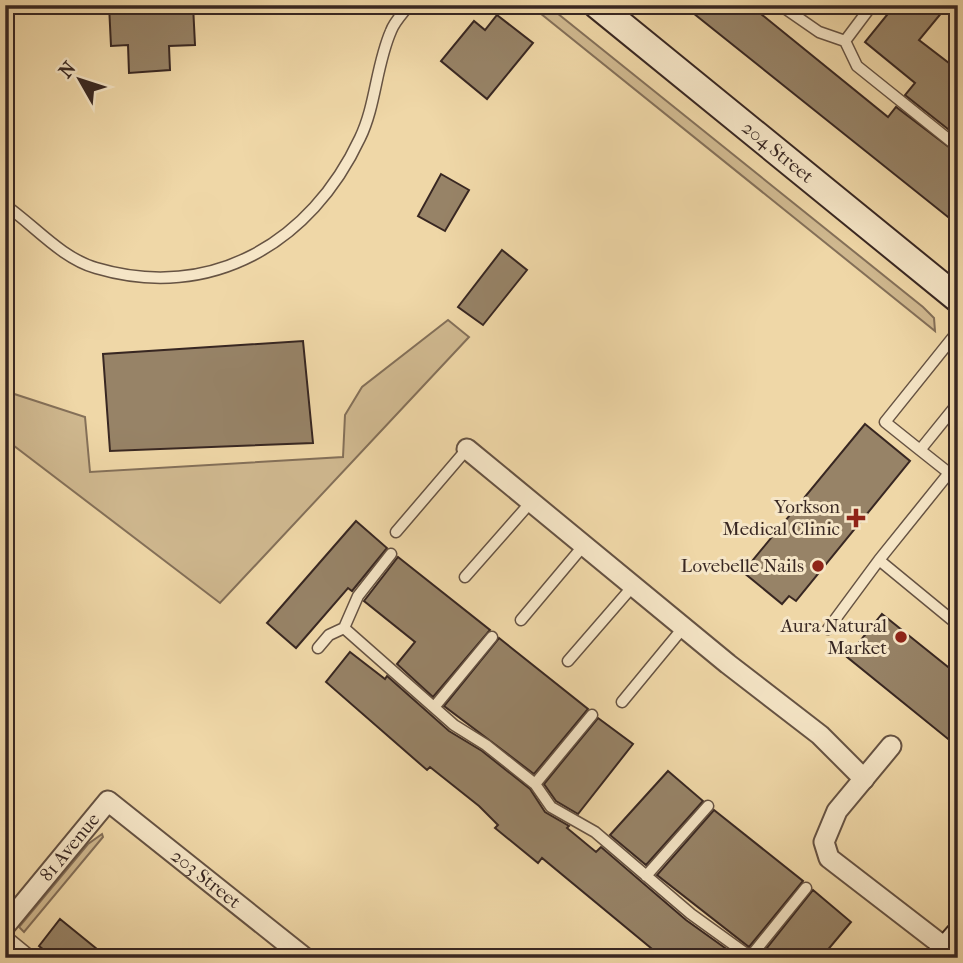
<svg xmlns="http://www.w3.org/2000/svg" width="963" height="963" viewBox="0 0 963 963" font-family="'IM FELL French Canon',serif">
	<style>
		.green { fill: #d0b990; stroke: #847059; stroke-width: 2 }
		.building { fill: #978367; stroke: #382722; stroke-width: 2 }
		.lines { fill: none; stroke-linecap: round; stroke-linejoin: round }
		.lane-casing { stroke: #665343; stroke-width: 13 }
		.street-casing { stroke: #665343; stroke-width: 23 }
		.secondary-casing { stroke: #382722; stroke-width: 30 }
		.lane { stroke: #f5e5c6; stroke-width: 10 }
		.street { stroke: #f5e5c6; stroke-width: 19 }
		.secondary { stroke: #f5e5c6; stroke-width: 26 }
		.poi-dot { fill: #8f2418; stroke: #f5e5c6; stroke-width: 2.5 }
		.labels { text-anchor: middle; dominant-baseline: central; stroke-width: 6; stroke-linejoin: round; paint-order: stroke }
		.street-label { font-size: 19px; fill: #382722; stroke: #f5e5c6 }
		.poi-label { font-size: 19px; fill: #382722; stroke: #f5e5c6; text-anchor: end }
	</style>
	<rect width="100%" height="100%" fill="#efd7a7"/>
	<filter id="stains"><feTurbulence type="fractalNoise" baseFrequency=".00286" numOctaves="4"/><feColorMatrix values="0 0 0 0 .2 0 0 0 0 .09 0 0 0 0 .02 0 0 0 .5 -.17"/></filter>
	<radialGradient id="worn" r=".72"><stop offset=".6" stop-color="#630" stop-opacity="0"/><stop offset="1" stop-color="#630" stop-opacity=".3"/></radialGradient>
	<path class="green" d="M530,5H547L923,307L934,318L935,331Z
		M448,320L469,337L220,603L5,439V391L85,417L90,472L343,457L345,415L362,387Z
		M102,834L103,837L24,932L19,927L88,844Z"/>
	<path class="building" d="M109,5H193L195,45L169,46L170,70L129,73L128,45L111,46Z
		M683,5H750L888,117L896,107L958,154V225Z
		M895,5H948L919,40L958,70V137L905,95L915,83L865,42Z
		M497,15L533,43L487,99L441,61L474,21L485,30Z
		M441,174L469,190L445,231L418,216Z
		M502,250L527,270L483,325L458,307Z
		M303,341L313,443L110,451L103,354Z
		M865,424L910,461L796,601L789,596L782,604L743,572Z
		M356,521L387,548L352,591L348,588L296,648L267,623Z
		M398,557L490,630L433,697L397,664L415,642L364,601Z
		M882,614L958,675V747L847,657Z
		M499,638L588,709L534,774L444,706Z
		M350,652L385,679L387,676L449,731L482,751L530,789L545,812L569,826L567,828L596,852L601,847L686,920L739,958H663L542,858L538,863L495,828L498,825L479,806L430,767L427,770L326,682Z
		M598,718L633,744L578,814L556,801L544,784Z
		M668,771L703,801L646,865L610,835Z
		M714,810L803,881L749,947L657,875Z
		M813,890L851,922L821,958H759Z
		M60,919L108,958H54L39,946Z"/>
	<g class="lines">
		<g class="lane-casing">
			<path id="lane" d="M780,5L819,32L845,41L857,66L958,147
				M845,41L872,5
				M5,205C34,225 61,258 96,268C211,302 311,243 360,138C376,105 376,65 391,31C394,22 403,13 409,5
				M958,331L885,422L920,450L958,403
				M920,450L949,473L958,462
				M958,480L949,473L879,560L958,625
				M396,532L467,449
				M391,554L358,596L344,628L454,725L486,745L535,784L551,807L595,832L691,914L752,958
				M465,577L531,502
				M521,620L584,545
				M828,629L879,560
				M318,648L329,635L344,628
				M568,661L633,586
				M622,702L683,628
				M435,706L492,637
				M535,784L592,715
				M646,876L708,806
				M5,935L33,958
				M751,956L806,888"/>
		</g>
		<g class="street-casing">
			<g id="street">
				<path d="M467,449L728,664L820,735L864,779"/>
				<path d="M891,746L837,811L824,842L829,858L947,949"/>
				<path id="s1" d="M5,926L108,801L305,958"/>
			</g>
		</g>
		<g class="secondary-casing">
			<g id="secondary">
				<path id="s2" d="M597,5L958,299"/>
				<path d="M939,958L958,936"/>
			</g>
		</g>
		<use href="#lane" class="lane"/>
		<use href="#street" class="street"/>
		<use href="#secondary" class="secondary"/>
	</g>
	<g class="poi-dot">
		<path d="M852.5 507.5h7v7h7v7h-7v7h-7v-7h-7v-7h7z"/>
		<circle cx="818" cy="566" r="7"/>
		<circle cx="901" cy="637" r="7"/>
	</g>
	<g class="labels">
		<g class="street-label">
			<text stroke="none"><textPath href="#s2" startOffset="233">204 Street</textPath></text>
			<text stroke="none"><textPath href="#s1" startOffset="102">81 Avenue</textPath></text>
			<text stroke="none"><textPath href="#s1" startOffset="287">203 Street</textPath></text>
		</g>
		<g class="poi-label">
			<text x="840" y="507">Yorkson<tspan x="840" dy="22">Medical Clinic</tspan></text>
			<text x="804" y="566">Lovebelle Nails</text>
			<text x="887" y="626">Aura Natural<tspan x="887" dy="22">Market</tspan></text>
		</g>
	</g>
	<rect width="963" height="963" fill="none" stroke="#efd7a7" stroke-width="28"/>
	<rect x="7" y="7" width="949" height="949" fill="none" stroke="#382722" stroke-width="3.5"/>
	<rect x="14" y="14" width="935" height="935" fill="none" stroke="#382722" stroke-width="2"/>
	<g transform="translate(80 80) rotate(309)" stroke="#f5e5c6" stroke-width="5" paint-order="stroke">
	<path d="M0-5L12 26L0 18L-12 26Z" fill="#382722"/>
	<text y="-10" font-size="19" font-weight="bold" text-anchor="middle" fill="#382722">N</text>
	</g>
	<rect width="100%" height="100%" filter="url(#stains)"/>
	<rect width="100%" height="100%" fill="url(#worn)"/>
</svg>
